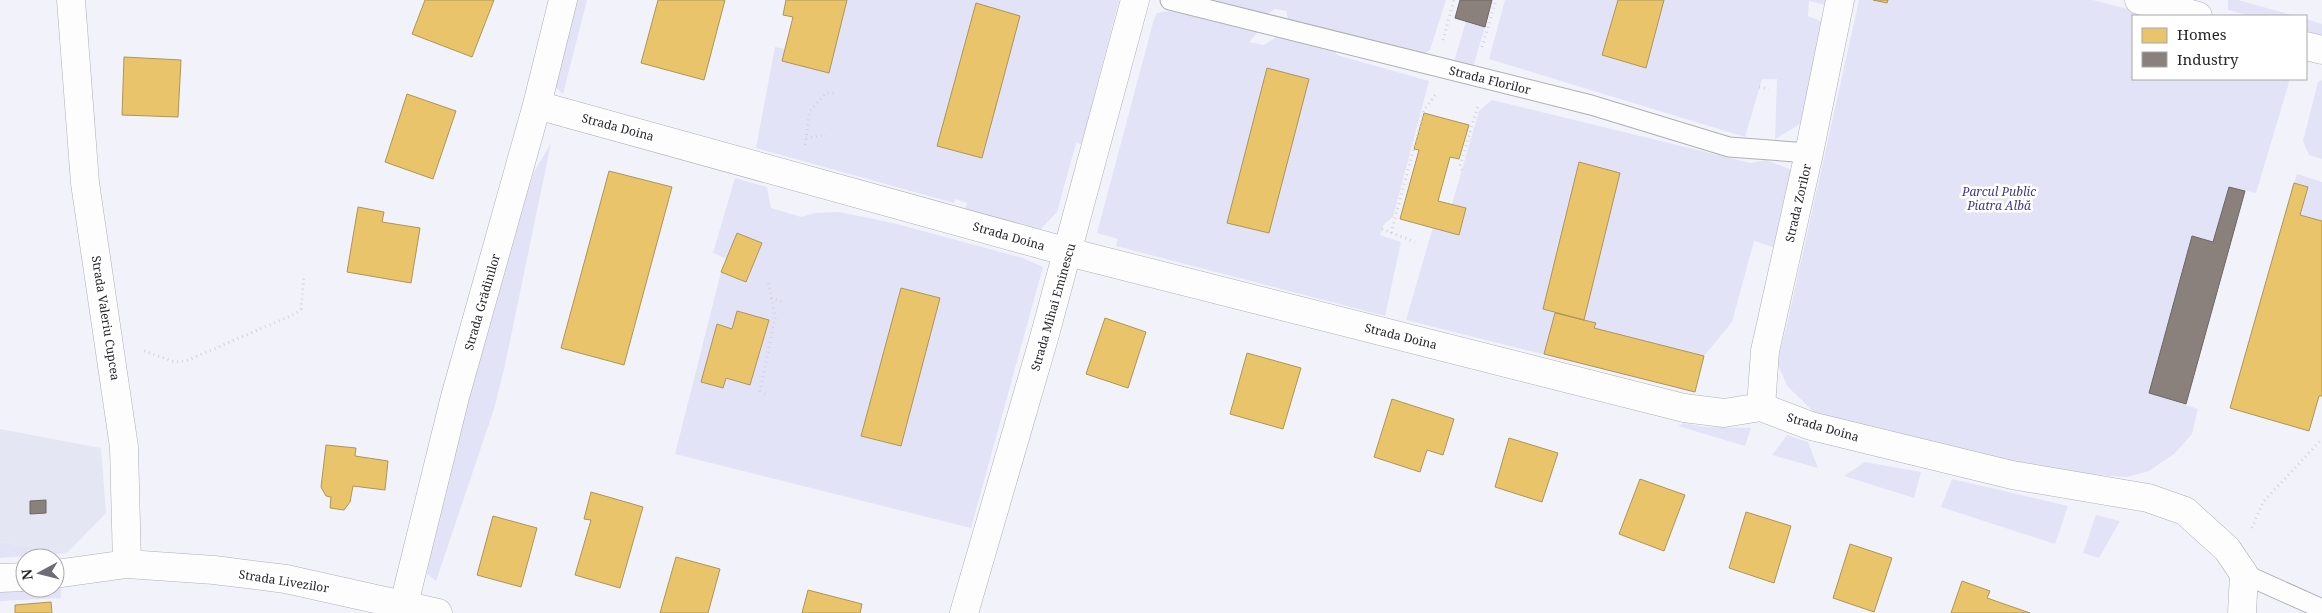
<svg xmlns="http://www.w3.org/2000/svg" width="2322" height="613" viewBox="0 0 2322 613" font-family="'Noto Serif',serif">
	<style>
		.built { fill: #e5e6f4 }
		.green { fill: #e2e3f6 }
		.homes { fill: #e9c46a; stroke: #ae9557 }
		.industry { fill: #8a817c; stroke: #6c6664 }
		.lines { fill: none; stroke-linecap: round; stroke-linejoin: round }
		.lane-casing { stroke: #aeafb4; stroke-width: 21 }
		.street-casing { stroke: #aeafb4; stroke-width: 29 }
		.path { stroke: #d3d4d6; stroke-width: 3; stroke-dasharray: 1 4; stroke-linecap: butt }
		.lane { stroke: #fdfdfe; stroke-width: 19 }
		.street { stroke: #fdfdfe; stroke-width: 28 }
		.labels { text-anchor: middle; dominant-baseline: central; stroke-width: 5; stroke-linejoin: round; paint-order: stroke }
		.street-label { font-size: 12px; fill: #26262b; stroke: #fff }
		.park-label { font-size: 12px; font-style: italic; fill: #3f3890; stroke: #fff }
	</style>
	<rect width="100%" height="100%" fill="#f2f3fa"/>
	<path class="built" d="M0,429L101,448L106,513L67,553L0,542Z"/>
	<path class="green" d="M572,0H587L563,94L552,84Z
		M786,0H1119L1083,139L1081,144L1076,143L1057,212L1039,231L965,210L967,203L956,199L954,203L756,148L775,47L785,49L793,18L783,15Z
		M1203,0H1446L1430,50L1419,57L1289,22L1286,11L1275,9L1265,16Z
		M1505,0H1830L1829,6L1809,1L1808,16L1826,23L1805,121L1775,139L1777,79H1762L1745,137L1489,59Z
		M1859,0H2093L2155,16H2133V79H2290L2256,193L2229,187L2213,242L2192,236L2149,393L2198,409L2192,434L2174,454L2149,471L2127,477L2108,476L1988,461L1816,414L1788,387L1777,363L1788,320Z
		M2228,0H2238L2295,16H2250L2228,10Z
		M1169,11L1260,30L1249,42L1264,45L1278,36L1334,49L1337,55L1429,81L1393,217L1383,225L1380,235L1401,242L1385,316L1116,246L1118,239L1097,233L1154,19L1157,13Z
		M2306,19L2322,24V36L2306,32Z
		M1466,21L1485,27L1473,67L1454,62Z
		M2322,80V159L2309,155L2303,141L2318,82Z
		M1492,100L1751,163L1766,160L1792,170L1779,249L1754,241L1732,322L1704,356L1695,392L1406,320L1433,227L1459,234L1466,208L1452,204L1479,111Z
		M551,143L505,365L494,409L436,581L427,574L443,486L502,274L534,172Z
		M2297,174L2322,182V221L2300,215L2308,187L2294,183Z
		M735,178L767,187L771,208L801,217L815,213L839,212L893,223L1023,258L1043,267L971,528L675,454L721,272L727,259L713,253Z
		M1684,423L1705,427L1751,428L1745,446L1678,426Z
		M1787,435L1808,442L1818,468L1772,455Z
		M1865,462L1921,472L1914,498L1844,476Z
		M1952,479L2068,506L2055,544L1941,507Z
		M2096,515L2120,521L2099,558L2083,553Z
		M0,542L67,553L0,558Z
		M61,583V598L0,601V588H55V584Z"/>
	<path class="homes" d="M425,0H494L472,57L412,34Z
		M658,0H725L704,80L641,63Z
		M786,0H847L829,73L782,61L793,17L783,15Z
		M1618,0H1664L1646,68L1602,55Z
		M1873,0H1888L1887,3Z
		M976,3L1020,16L982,158L937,146Z
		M124,57L181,60L178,117L122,115Z
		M1267,68L1309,79L1269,233L1227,223Z
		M407,94L456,111L433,179L385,162Z
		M1424,113L1469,125L1459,159L1450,157L1438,201L1466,208L1459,235L1400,219L1419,150L1414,149Z
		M1579,162L1620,173L1584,320L1543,309Z
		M609,171L672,187L624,365L561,348Z
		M2294,183L2308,187L2300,215L2322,221V396H2319L2309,431L2230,408Z
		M358,207L384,212L382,222L420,228L411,283L347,272Z
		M737,233L762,243L746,282L721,272Z
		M901,288L940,298L901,446L861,436Z
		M737,311L769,320L750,385L726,378L723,388L701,382L717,324L732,329Z
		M1555,313L1596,323L1594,328L1704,356L1695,392L1544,354Z
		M1105,318L1146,332L1128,388L1086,374Z
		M1247,353L1301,368L1283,429L1230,414Z
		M1392,399L1454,419L1443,455L1427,450L1420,472L1374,457Z
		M1509,438L1558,453L1542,502L1495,487Z
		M326,445L356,448L355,456L388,461L385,490L353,486L350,502L344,510L330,508L331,497L326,496L321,487Z
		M1640,479L1685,495L1664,551L1619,534Z
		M591,492L643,507L620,588L575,575L591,520L584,519Z
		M1746,512L1791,526L1774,583L1729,568Z
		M493,516L537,528L521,587L477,575Z
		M1850,544L1892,558L1874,612L1833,598Z
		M676,557L720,569L708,613H660Z
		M1962,581L1990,591L1987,598L2030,613H1951Z
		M808,590L862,604L860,613H802Z
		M51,602L52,613H15V605Z"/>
	<path class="industry" d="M1460,0H1492L1485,27L1455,18Z
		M2229,187L2245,191L2186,404L2149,393L2192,236L2213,242Z
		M46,500V513L30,514V501Z"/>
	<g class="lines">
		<g class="lane-casing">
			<path id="lane" d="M1170,0L1591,105L1729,147L1809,153
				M2244,574L2322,609"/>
		</g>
		<g class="street-casing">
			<path id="street" d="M71,0L85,183L124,447L127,564
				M2139,0L2198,16
				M2306,46L2322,50
				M537,105L1068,252L1684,408L1724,413L1761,407L1811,426L2012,475L2148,498L2185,511L2227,549L2244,574L2242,613
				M1761,407L1765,351L1809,153L1840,0
				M55,574L127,564L214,570L286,579L438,613
				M0,578L25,577
				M404,604L455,397L537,105L563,0
				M964,613L1044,338L1135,0"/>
		</g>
		<path class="path" d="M1443,40L1454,0
			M1482,47L1496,0
			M1759,87L1769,89
			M806,138L826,135
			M805,145L810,111L826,93H837
			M1462,170L1460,166L1478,106
			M1382,229L1415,242
			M1391,233L1424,110L1435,95
			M771,298L783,302
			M144,351L175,362L186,361L295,314L301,309L304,276
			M765,394L760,391L775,318L768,280
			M2252,528L2263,502L2322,439"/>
		<use href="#lane" class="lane"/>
		<use href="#street" class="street"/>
	</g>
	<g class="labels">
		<g class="street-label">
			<text transform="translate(1490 80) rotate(14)">Strada Florilor</text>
			<text transform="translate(618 127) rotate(15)">Strada Doina</text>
			<text transform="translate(1798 203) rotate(-77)">Strada Zorilor</text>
			<text transform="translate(1009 236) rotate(16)">Strada Doina</text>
			<text transform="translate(482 302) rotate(-74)">Strada Grădinilor</text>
			<text transform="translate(1053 307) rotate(-74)">Strada Mihai Eminescu</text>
			<text transform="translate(106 318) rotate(81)">Strada Valeriu Cupcea</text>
			<text transform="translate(1401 336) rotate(14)">Strada Doina</text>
			<text transform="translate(1823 427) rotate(16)">Strada Doina</text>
			<text transform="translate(284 581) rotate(9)">Strada Livezilor</text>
		</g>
		<g class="park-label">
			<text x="1999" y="191">Parcul Public<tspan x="1999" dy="14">Piatra Albă</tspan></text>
		</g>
	</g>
	<rect x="2132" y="15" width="175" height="65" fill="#ffffff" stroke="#a8a8aa"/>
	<rect x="2142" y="28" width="25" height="15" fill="#e9c46a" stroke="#a8a8aa"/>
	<text x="2177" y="40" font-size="15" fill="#26262b">Homes</text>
	<rect x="2142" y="52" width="25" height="15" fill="#8a817c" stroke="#a8a8aa"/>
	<text x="2177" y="65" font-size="15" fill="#26262b">Industry</text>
	<g transform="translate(40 573) rotate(263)"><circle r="24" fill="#ffffff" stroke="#a8a8aa"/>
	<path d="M0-4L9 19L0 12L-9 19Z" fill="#6d6e73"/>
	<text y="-8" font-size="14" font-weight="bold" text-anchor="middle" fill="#26262b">N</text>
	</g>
</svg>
